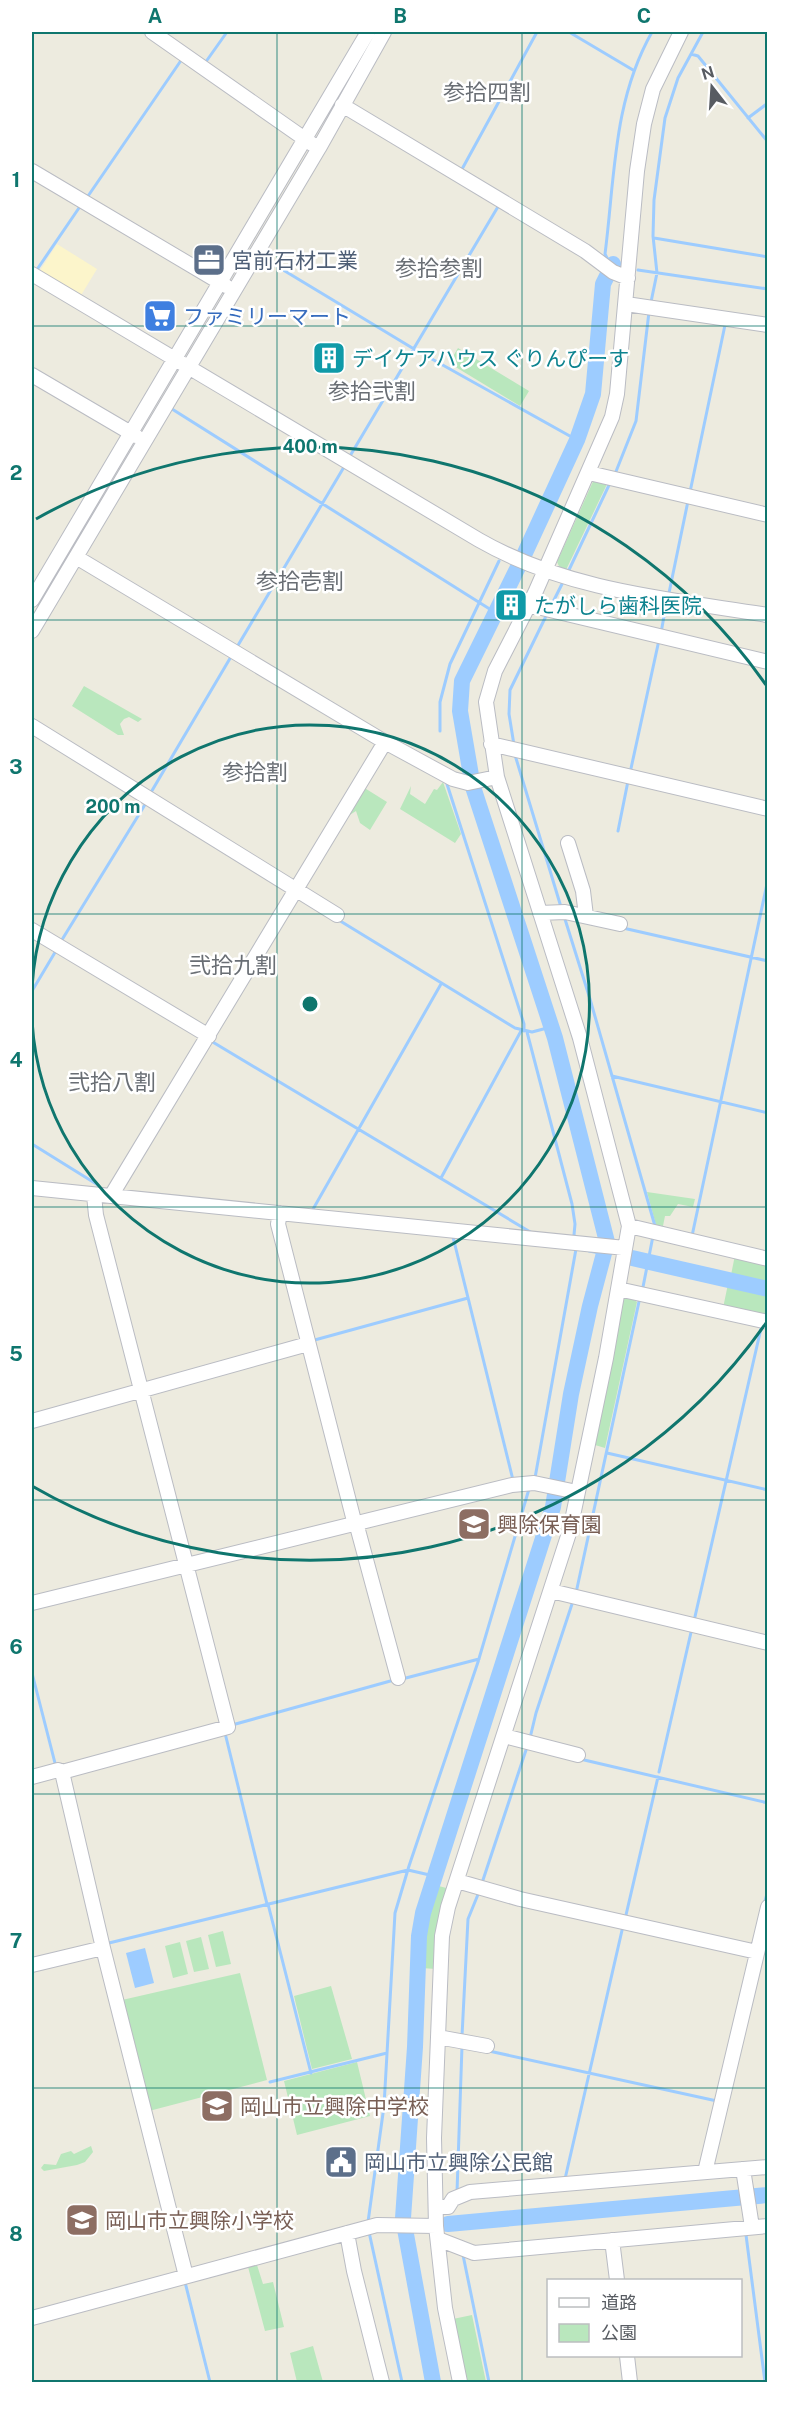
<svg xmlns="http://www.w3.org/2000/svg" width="799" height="2414" viewBox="0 0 799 2414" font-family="'Public Sans','Noto Sans JP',sans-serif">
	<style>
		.green { fill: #b9e7bd }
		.sand { fill: #fcf5cb }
		.water { fill: #9dccff }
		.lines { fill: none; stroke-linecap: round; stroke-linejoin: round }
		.stream { stroke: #9dccff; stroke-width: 3 }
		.river { stroke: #9dccff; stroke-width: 16 }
		.minor-casing { stroke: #babcc3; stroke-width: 16 }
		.minor { stroke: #fff; stroke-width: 14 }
		.grid { fill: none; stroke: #0f766e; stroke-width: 1.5; stroke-opacity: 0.55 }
		.ring { fill: none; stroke: #0f766e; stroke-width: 3 }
		.labels { text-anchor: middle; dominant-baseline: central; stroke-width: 5; stroke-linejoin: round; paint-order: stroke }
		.service-label { font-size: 21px; fill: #4e5e75; stroke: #fff; text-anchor: start }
		.shop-label { font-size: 21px; fill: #366cbe; stroke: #fff; text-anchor: start }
		.culture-label { font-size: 21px; fill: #0d838f; stroke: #fff; text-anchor: start }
		.education-label { font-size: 21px; fill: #785e54; stroke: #fff; text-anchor: start }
		.neighbourhood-label { font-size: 22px; fill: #696e74; stroke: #fff }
		.centre { fill: #0f766e; stroke: #fff; stroke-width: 3 }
		.ring-label { font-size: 18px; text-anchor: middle; font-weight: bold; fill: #0f766e; stroke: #fff; stroke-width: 5; stroke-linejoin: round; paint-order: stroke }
		.neatline { fill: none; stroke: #0f766e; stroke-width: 2 }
		.grid-label { font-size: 20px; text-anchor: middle; font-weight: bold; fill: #0f766e }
	</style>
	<rect width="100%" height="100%" fill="#edebdf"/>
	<path class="green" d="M458,348L529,391L520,406L449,363Z
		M595,477L609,480L565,572H562L557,562Z
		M84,686L142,719L138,722L129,717L124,719L120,724L124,735H118L72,706Z
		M443,782L461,834L455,843L400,809L411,786L410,794L425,804L434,789L437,790Z
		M363,787L387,802L370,830L360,823L356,811L348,816Z
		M647,1192L695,1199L693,1207L678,1204L670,1216H665L663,1226L656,1225Z
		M735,1255L767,1263V1284L731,1275Z
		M728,1284L767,1293V1318L723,1308Z
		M623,1294L633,1296L634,1300L637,1302L605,1448L595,1445Z
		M435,1885L450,1889L436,1969L421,1968L424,1931Z
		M223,1931L231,1964L216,1967L208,1935Z
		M201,1937L209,1969L194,1972L186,1941Z
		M180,1942L188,1974L173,1978L165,1946Z
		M240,1973L267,2080L149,2111L122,2000Z
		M331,1986L352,2059L312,2069L294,1996Z
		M357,2062L370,2116L297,2135L284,2081Z
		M91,2146L93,2152L85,2162L77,2165L44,2171L41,2168L44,2164L56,2165L61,2154L71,2151L74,2154Z
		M257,2265L263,2284L273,2282L284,2327L265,2331L248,2267Z
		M472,2315L486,2382H466L453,2319Z
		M313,2346L323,2382H297L290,2353Z"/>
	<path class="sand" d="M57,244L97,269L80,297L39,272Z"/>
	<path class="water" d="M145,1948L154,1983L135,1988L126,1953Z"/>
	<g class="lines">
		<path class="stream" d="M569,32L633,70
			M691,54L698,56L768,142
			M205,63L227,32
			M748,118L768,103
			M461,171L537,32
			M86,199L182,59
			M654,238L768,257
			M260,256L414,349L577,440
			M609,262L605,254C615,176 613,101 652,32
			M638,270L768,289
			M36,271L81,205
			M651,302L657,273L653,236L654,200L665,118L678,78L703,32
			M172,409L496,613
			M350,456L499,205
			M615,474L636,421L649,312
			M690,492L725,325
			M568,572L610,483
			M669,593L688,501
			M551,606L564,580
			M661,633L666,605
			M237,647L344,467
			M440,731V702L450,664L499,561
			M514,745L509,714L510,690L548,612
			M515,755L561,907
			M630,773L659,640
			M447,784L524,1024V1031
			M150,794L232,655
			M618,831L628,781
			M564,916L590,999L655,1226
			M337,919L515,1028L532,1032L551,1027
			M623,928L768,961
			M60,943L146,803
			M32,991L57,949
			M527,1032L572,1204L575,1224L574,1235
			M211,1041L532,1233
			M612,1076L768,1113
			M32,1144L98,1185L99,1189
			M441,1178L521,1031
			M312,1211L441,984
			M692,1236L768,879
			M453,1237L513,1480
			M589,1251L605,1254
			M643,1287L653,1236
			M311,1341L468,1298
			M607,1453L768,1490
			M535,1478L576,1249
			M576,1593L640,1297
			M694,1621L762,1324
			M32,1673L56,1767
			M402,1679L479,1659
			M232,1725L394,1680
			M225,1733L267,1904
			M530,1738L536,1713L573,1601
			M580,1759L768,1803
			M659,1772L692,1628
			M482,1883L527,1747
			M268,1904L311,2073
			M764,1905L768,1890
			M626,1915L658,1777
			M109,1943L408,1870L434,1876
			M462,2036L468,1919L479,1892
			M489,2051L717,2101
			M270,2082L387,2053
			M565,2179L623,1926
			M457,2192L462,2046
			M368,2222L384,2106L395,1913L409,1866L478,1662L529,1489
			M369,2232L402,2382
			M746,2235L765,2382
			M463,2255L489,2382
			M185,2282L210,2382"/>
		<path class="river" d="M632,1258L768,1289
			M448,2224L768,2195
			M433,2382L403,2218L415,2047L419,1936L423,1913L553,1507L571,1394L590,1306L607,1242L555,1038L473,787L460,711L462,681L524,555L577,440L593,394L603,284L613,264"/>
		<g class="minor-casing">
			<path id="minor" d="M152,32L312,144
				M342,105L585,251L613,272L628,278
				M32,171L226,286
				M32,274L479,540C568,591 668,599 768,615
				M626,304L768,325
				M32,375L136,436
				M589,473L768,515
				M76,557L385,742L453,779L468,783L497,777
				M32,600L368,32
				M529,605L768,662
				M32,631L319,148L384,32
				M32,726L337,915
				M491,744L768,809
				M568,843L583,891L586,916
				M540,913L565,912L620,924
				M32,930L209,1036
				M32,1188L625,1248
				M111,1196L385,742
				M280,1213L278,1224L353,1517L358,1530L398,1678
				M629,1226L768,1259
				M618,1289L768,1322
				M32,1421L308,1344
				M551,1591L768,1643
				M32,1603L512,1485L534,1483L577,1492
				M504,1736L578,1755
				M32,1777L58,1770L62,1772L228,1727L96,1215L94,1195
				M457,1881L520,1899L757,1952
				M103,1948L186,2276
				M32,1965L103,1948L62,1772
				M438,2037L487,2046
				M743,2169L752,2227
				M705,2172L768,1907
				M437,2207H448L453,2199L470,2192L768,2167
				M347,2233L354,2271L382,2382
				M438,2239L474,2253L768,2226
				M612,2240L617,2280
				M32,2318L377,2225L436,2226
				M627,2356L630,2382
				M460,2382L445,2308L436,2226L434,2138L442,1936L448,1907L570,1530L606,1358L629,1226L580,1038L497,777L486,702L495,671L535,593L612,417L617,394L637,171L644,124L653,89L681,32"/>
		</g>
		<use href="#minor" class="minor"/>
	</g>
	<path class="grid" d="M277,32V2382M522,32V2382M32,326H768M32,620H768M32,914H768M32,1207H768M32,1500H768M32,1794H768M32,2088H768"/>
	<g class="ring">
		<path d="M32 987A279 279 0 1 1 32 1021"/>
		<path d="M766 1323A557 557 0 0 1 32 1486M36 519A557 557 0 0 1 766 685"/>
	</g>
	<defs>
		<g id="office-square" transform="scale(1.725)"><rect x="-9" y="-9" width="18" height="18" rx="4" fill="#5c6f8a" stroke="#fff"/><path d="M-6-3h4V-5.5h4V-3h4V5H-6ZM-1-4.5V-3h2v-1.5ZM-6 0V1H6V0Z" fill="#fff"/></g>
		<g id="supermarket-square" transform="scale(1.725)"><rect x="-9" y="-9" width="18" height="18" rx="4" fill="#3f7fe0" stroke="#fff"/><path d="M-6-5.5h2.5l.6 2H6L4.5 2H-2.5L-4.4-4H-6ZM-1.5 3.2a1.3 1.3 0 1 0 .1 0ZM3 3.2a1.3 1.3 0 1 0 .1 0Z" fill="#fff"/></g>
		<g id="building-square" transform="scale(1.725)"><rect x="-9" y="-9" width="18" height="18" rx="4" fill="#0f9aa8" stroke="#fff"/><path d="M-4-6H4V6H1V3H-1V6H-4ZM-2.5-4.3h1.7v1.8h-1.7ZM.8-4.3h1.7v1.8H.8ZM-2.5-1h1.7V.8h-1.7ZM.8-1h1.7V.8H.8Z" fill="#fff"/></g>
		<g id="school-square" transform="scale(1.725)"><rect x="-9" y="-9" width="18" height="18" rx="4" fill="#8d6e63" stroke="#fff"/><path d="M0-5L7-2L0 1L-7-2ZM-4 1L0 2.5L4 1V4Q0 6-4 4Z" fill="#fff"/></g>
		<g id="civic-square" transform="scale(1.725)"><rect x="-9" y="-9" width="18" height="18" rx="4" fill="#5c6f8a" stroke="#fff"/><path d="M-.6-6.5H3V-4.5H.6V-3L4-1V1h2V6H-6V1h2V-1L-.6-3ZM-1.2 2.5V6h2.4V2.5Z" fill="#fff"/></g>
	</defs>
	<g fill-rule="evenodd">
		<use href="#office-square" x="209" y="260"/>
		<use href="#supermarket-square" x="160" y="316"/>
		<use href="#building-square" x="329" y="358"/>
		<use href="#building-square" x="511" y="605"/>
		<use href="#school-square" x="474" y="1524"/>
		<use href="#school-square" x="217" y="2106"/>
		<use href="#civic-square" x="341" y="2162"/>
		<use href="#school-square" x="82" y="2220"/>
	</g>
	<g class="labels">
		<g class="service-label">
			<text x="232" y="260">宮前石材工業</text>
			<text x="364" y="2162">岡山市立興除公民館</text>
		</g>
		<g class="shop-label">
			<text x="183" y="316">ファミリーマート</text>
		</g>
		<g class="culture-label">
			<text x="352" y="358">デイケアハウス ぐりんぴーす</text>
			<text x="534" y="605">たがしら歯科医院</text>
		</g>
		<g class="education-label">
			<text x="497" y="1524">興除保育園</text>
			<text x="240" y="2106">岡山市立興除中学校</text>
			<text x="105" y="2220">岡山市立興除小学校</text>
		</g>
		<g class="neighbourhood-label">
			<text x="487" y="92">参拾四割</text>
			<text x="439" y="268">参拾参割</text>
			<text x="372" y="391">参拾弐割</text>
			<text x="300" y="581">参拾壱割</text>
			<text x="255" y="772">参拾割</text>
			<text x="233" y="965">弐拾九割</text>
			<text x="112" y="1082">弐拾八割</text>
		</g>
	</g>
	<circle cx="310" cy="1004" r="9" class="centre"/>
	<g class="ring-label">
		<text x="310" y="453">400 m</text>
		<text x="113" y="813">200 m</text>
	</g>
	<rect width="799" height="2414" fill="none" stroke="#ffffff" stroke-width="66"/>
	<rect x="547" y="2279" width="195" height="78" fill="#ffffff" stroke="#bcbec0" stroke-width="1.5"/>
	<rect x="559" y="2298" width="30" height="9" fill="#ffffff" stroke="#bcbec0" stroke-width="1.5"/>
	<text x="601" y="2309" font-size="18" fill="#585c62">道路</text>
	<rect x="559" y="2324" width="30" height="18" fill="#b9e7bd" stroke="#bcbec0" stroke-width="1.5"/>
	<text x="601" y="2339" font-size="18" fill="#585c62">公園</text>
	<g transform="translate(712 87) rotate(343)" stroke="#ffffff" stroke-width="4.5" paint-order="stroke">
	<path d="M0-4.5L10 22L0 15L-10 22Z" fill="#585c62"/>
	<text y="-9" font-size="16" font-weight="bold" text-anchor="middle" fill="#585c62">N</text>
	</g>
	<rect x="33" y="33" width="733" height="2348" class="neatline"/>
	<g class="grid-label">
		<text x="155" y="23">A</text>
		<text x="400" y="23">B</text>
		<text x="644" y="23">C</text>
		<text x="16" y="187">1</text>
		<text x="16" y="480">2</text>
		<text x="16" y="774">3</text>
		<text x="16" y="1067">4</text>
		<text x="16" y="1361">5</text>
		<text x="16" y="1654">6</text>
		<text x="16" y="1948">7</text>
		<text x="16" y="2241">8</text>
	</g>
</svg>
